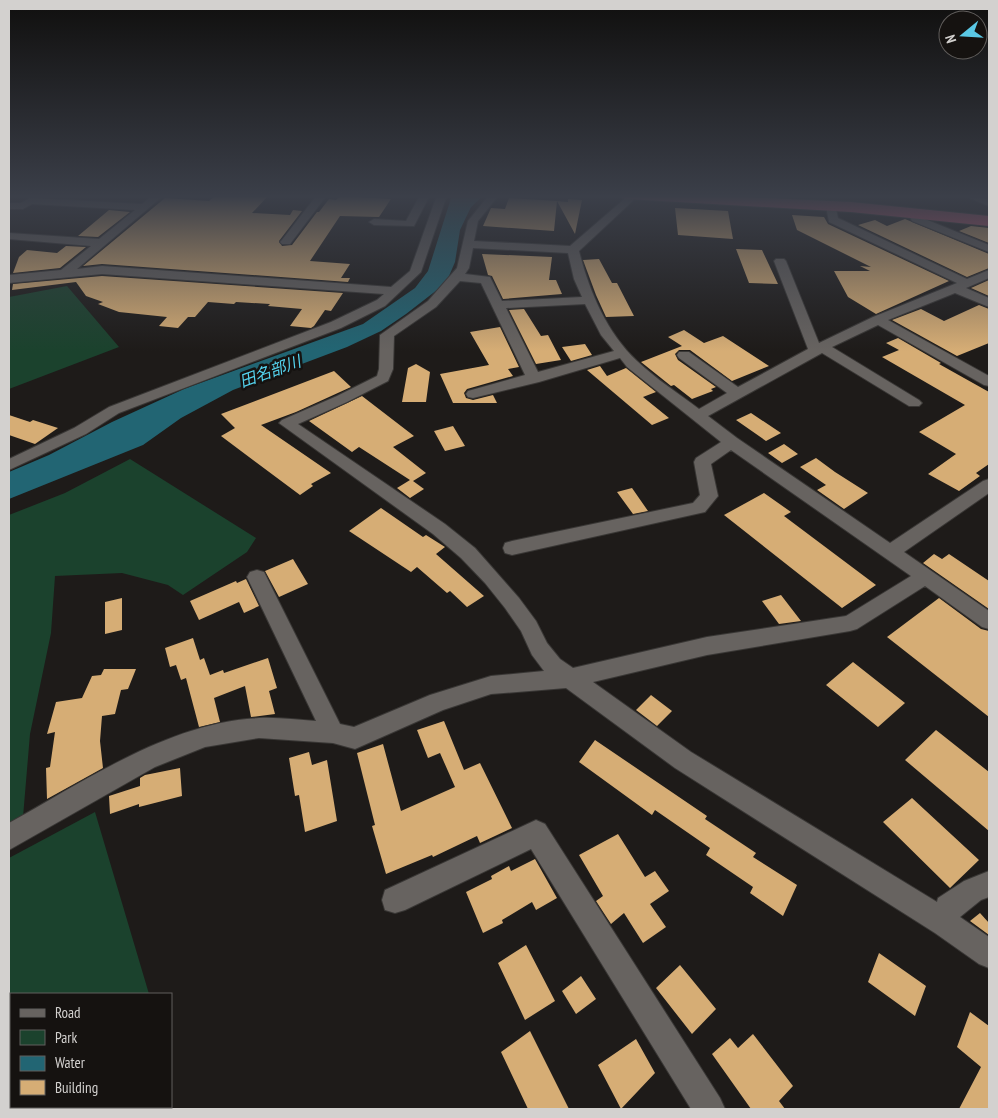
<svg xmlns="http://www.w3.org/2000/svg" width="998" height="1118" viewBox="0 0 998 1118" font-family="'PT Sans Narrow','Noto Sans JP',sans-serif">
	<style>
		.green { fill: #1b422d }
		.water { fill: #226573 }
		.building { fill: #d6ad75 }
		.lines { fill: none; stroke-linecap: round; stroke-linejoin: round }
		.minor-casing { stroke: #393735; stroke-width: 2 }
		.highway-casing { stroke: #393735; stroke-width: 2 }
		.minor { fill: #676360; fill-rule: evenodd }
		.highway { fill: #d55779; fill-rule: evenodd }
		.labels { text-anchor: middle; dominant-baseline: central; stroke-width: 5; stroke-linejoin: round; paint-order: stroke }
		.far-water-label { font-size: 16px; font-style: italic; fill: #55d4ef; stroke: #151210 }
	</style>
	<rect width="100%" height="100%" fill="#1e1b19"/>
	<path class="green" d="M67,286L119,347L9,389V297Z
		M130,459L256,538L247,552L183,595L168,585L122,573L55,576L51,633L30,734L23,817L9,824V515L65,493Z
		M95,812L149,994H11V1107H145L140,1109H9V858Z"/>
	<path class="water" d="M452,195H484L471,207L460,230L455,262L446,283L406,314L381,331L347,347L233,390L181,418L143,445L9,499V472L49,455L112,422L184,389L363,324L415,288L428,271Z"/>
	<path class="building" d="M216,195H269L252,213L290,215L293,210L302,211L279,241L282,246L292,245L317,212H319L329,199L336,200L340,196L391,199L379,217L340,216L310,261L350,264L341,278H350L348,282L102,264L83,266L165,198L209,201Z
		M509,198L557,201L554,231L483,226L491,208L505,209Z
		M568,199L582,200L575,234L557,201L568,202Z
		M675,208L728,211L733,239L678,235Z
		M109,210L130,212L98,237L78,236Z
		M792,215L824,217L828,224L949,281L876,314L848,297L834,271H870L860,266L871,267L797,230Z
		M905,219L989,254V268L967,277L858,225L875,220L887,226Z
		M971,226L989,228V243L959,231Z
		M66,246L86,247L60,268L13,273L19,257L27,250L57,253Z
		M736,249L762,250L778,284L749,283Z
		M482,254L552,257L549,280H556L562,294L503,299L492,276L488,275Z
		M599,259L612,283H617L634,316L606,317L596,295L583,260Z
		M102,276L343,293L331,311L325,310L314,326L311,328L290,326L302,309L268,306L270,304L236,302L234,304L208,302L195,317H188L178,328L159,326L167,317L119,312L98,304L103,302L86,296L76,282L12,290L13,284Z
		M989,280V296L971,288Z
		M979,305L989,309V343L957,356L892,320L921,309L944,321Z
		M524,309L541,336L548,335L561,360L536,364L509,310Z
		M500,327L519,367L508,369L513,376L467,389L464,393L466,398L473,400L493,395L497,403H453L440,374L489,365L470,332Z
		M684,330L704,343L723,336L769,366L732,381L690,350H679L675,354L678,360L716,387L711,389L713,391L692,399L674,385L671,386L641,362L682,346L668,337Z
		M898,338L941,363L939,364L989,392V464L976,473L980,476L959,491L928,474L956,454L919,432L965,405L882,357L899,350L886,343Z
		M585,344L592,355L571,361L562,347Z
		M416,364L430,372L426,402H402L408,368Z
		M600,366L607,376L626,368L656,392L643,397L669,418L652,425L587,370Z
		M334,371L351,387L296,412L261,425L331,473L311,484L313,486L300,495L221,436L235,428L221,414Z
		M362,396L414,436L393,447L426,473L413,481L424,489L410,498L397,488L410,480L359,447L352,452L309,421Z
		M751,413L781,433L766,441L736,420Z
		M9,415L30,422L33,420L58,428L35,444L9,435Z
		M453,426L465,446L445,451L434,431Z
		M784,444L798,454L782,463L768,453Z
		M816,458L835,472L868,493L844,509L817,490L826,485L800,467Z
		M632,488L648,511L633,514L617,492Z
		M764,493L791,512L784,516L876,585L842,608L724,515Z
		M381,508L423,537L426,535L445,547L436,554L484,596L467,607L450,591L447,593L417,567L411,572L349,531Z
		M934,554L942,559L949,554L989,581V609L923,563Z
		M293,559L308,584L279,597L265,571Z
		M246,579L259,606L244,613L239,602L199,620L190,601L236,581L237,583Z
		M781,595L801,621L779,624L762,601Z
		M122,598V630L105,634V602Z
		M939,598L981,629L989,631V717L887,637Z
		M193,638L200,660L204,658L210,675L223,670L224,673L268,658L277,688L269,691L275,714L251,717L245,686L214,698L220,722L199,727L186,678L181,680L176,665L170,667L165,648Z
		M853,662L905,703L878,727L826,685Z
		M104,669H136L128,689L121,690L115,714L102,716L100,741L103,768L47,799L46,768L50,767L55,732L47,734L56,702L82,698L92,676L101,675Z
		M651,695L672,711L657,726L636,710Z
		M444,721L464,770L480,763L512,828L480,843L477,836L433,857L432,855L386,874L372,826L375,825L357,753L383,744L401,811L455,787L440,753L428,758L417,730Z
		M936,730L989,772V831L905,760Z
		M595,740L707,816L705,819L756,853L753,857L797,885L783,916L750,893L753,887L706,855L710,848L655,810L652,815L579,762Z
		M309,752L312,765L327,760L337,821L305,832L299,795L295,796L289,758Z
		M180,768L182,796L139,807V804L110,814L109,796L140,786V778L145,775Z
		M912,798L979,860L950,888L883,822Z
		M618,834L645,877L655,871L669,891L650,904L666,927L643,943L624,913L611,924L596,901L603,896L579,855Z
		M535,859L557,898L536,910L532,902L502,920L503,923L483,933L466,892L492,879L491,876L509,866L511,871Z
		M980,913L989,923V935L970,921Z
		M526,945L555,1001L525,1020L498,963Z
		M879,953L926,986L915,1016L868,982Z
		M680,965L716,1009L692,1034L656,988Z
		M581,976L596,999L576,1014L562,991Z
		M970,1012L989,1026V1109H959L981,1067L957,1047Z
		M530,1031L569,1109H528L501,1052Z
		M753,1034L793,1086L779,1101L785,1109H751L712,1054L730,1038L738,1048Z
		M636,1039L655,1073L621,1109L598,1065Z"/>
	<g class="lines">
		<g class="minor-casing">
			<path id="minor" d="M153,195H164L77,269L102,266L391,287L410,271L437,195H447L421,272L385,306L341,328L119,413L86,434L9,470V459L74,428L109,407L331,322L377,300L384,294L102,274L9,283V275L61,270L91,246L9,239V233L99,239L135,210L32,204L23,209H9V203H21L30,198L142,204Z
				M317,195H327L290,244H282L280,242L282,240Z
				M420,195H430L414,226L374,225L369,222L374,219L406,221Z
				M489,195H499L478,221L474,241L570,246L629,195H639L579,251C589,291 607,333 637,361C656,379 678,393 699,409L727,393L679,358L677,355L679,352H689L738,387L808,349L774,261L776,259H784L786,261L819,343L873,317L957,283L829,222L826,206L827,204H835L838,218L967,279L989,270V278L966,288L989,298V307L955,293L888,320L989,376V386L984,385L878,325L832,347L919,400L922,403L919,406H909L822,353L708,416L737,438L890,543L983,481L989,479V493L904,552L989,611V629L982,627L925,586L857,629L850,631L707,655L593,682L691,752L937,902L938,898L964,881L989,871V897L981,900L960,917L989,937V968L979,964L935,933L675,768L566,688L491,694L443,710L355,749L333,743L259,738L205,747L155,767L9,850V823C85,781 170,722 259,718C278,717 297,720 316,721L247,577L250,572L257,570L264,572L340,724L354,727L430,695L491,676L544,671L532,655L521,631L505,608L485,583L461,558L433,534L279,423L282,420L337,396L377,376L379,369L380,335L428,301L457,268L468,221ZM473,248L568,253L574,279L582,297L502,301L490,277L465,274L469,268ZM460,281L481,283L525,375L468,391L466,394L468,397L473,398L539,382L620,358L627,367L721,442L696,458L694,462L700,495L693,503L512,541L505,543L503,548L505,553L512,555L705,512L718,496L711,464L731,450L911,576L846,616L707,637L573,668L560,659L547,643L536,621L519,598L475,548L445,524L298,424L347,402L388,381L393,369L394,336L436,307ZM585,304L601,335L614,351L538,372L506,308Z
				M962,195H975L989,200V206Z
				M912,209L916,210L920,217L989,245V252L912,221L907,212Z
				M536,820L545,824L720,1098L725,1109H691L531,849L405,910L395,913L385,910L382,900L385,890Z"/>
		</g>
		<g class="highway-casing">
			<path id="highway" d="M620,195H701L851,202L989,216V226L851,212L627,199L622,198Z"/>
		</g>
		<use href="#minor" class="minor"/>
		<use href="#highway" class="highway"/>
	</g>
	<linearGradient id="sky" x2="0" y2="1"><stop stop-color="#100f0e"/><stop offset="0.56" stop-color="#3b3f49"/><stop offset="1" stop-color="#3b3f49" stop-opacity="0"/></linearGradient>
	<rect width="998" height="351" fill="url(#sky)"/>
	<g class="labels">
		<g class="far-water-label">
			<text transform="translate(270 371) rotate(-20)">田名部川</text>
		</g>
	</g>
	<rect width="998" height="1118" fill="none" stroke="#d3d1cf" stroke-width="20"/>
	<rect x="10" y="993" width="162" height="115" fill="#151210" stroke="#615e5c"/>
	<rect x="20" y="1009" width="25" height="8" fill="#676360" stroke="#615e5c"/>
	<text x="55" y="1018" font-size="15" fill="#d3d1cf">Road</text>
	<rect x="20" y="1030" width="25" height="15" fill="#1b422d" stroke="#615e5c"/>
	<text x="55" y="1043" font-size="15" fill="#d3d1cf">Park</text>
	<rect x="20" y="1056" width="25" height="15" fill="#226573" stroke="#615e5c"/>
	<text x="55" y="1068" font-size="15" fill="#d3d1cf">Water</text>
	<rect x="20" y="1080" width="25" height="15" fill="#d6ad75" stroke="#615e5c"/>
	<text x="55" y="1093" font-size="15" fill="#d3d1cf">Building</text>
	<g transform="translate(963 35) rotate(252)"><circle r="24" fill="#151210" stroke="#615e5c"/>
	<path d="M0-4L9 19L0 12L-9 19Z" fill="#5ac8e5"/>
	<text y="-8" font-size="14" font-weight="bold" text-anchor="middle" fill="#d3d1cf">N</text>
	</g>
</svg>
